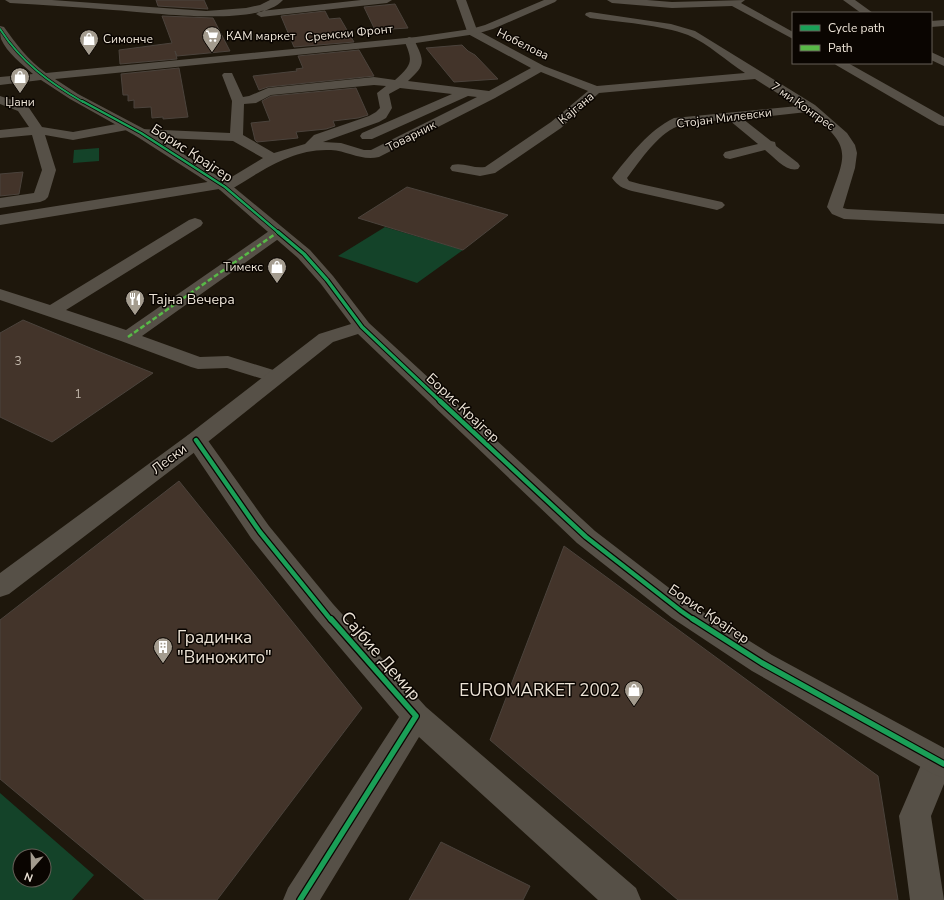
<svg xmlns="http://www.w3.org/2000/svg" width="944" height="900" viewBox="0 0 944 900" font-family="'Nunito Sans',sans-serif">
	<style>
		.green { fill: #144329; fill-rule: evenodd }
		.building { fill: #43342a; stroke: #4b433c }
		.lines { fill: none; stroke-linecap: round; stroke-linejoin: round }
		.minor { fill: #565047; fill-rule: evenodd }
		.tertiary { fill: #565047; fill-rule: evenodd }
		.quiet-far1 { stroke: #58b947; stroke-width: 2; stroke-dasharray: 4 2; stroke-linecap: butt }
		.quiet { stroke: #58b947; stroke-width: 2.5; stroke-dasharray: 5 2.5; stroke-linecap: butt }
		.cycleway-far4-casing { stroke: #0a0501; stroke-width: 3 }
		.cycleway-far3-casing { stroke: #0a0501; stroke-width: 4 }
		.cycleway-far2-casing { stroke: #0a0501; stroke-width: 5.5 }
		.cycleway-far1-casing { stroke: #0a0501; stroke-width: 7 }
		.cycleway-casing { stroke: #0a0501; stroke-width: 8 }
		.cycleway-far4 { stroke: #1a9f57; stroke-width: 2 }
		.cycleway-far3 { stroke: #1a9f57; stroke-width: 2.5 }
		.cycleway-far2 { stroke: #1a9f57; stroke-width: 3.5 }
		.cycleway-far1 { stroke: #1a9f57; stroke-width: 4.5 }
		.cycleway { stroke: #1a9f57; stroke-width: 5.5 }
		.labels { text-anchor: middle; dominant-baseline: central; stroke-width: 3; stroke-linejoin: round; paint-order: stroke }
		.far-street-label { font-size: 12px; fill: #ece3d6; stroke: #0a0501 }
		.far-poi-label { font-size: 12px; fill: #ece3d6; stroke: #0a0501; text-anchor: start }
		.number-label { font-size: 12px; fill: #c2b7ab }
		.street-label { font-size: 14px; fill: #ece3d6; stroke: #0a0501 }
		.poi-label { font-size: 14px; fill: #ece3d6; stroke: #0a0501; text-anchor: start }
		.near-poi-label { font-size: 17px; fill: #ece3d6; stroke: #0a0501; text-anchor: start }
		.near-street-label { font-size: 17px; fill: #ece3d6; stroke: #0a0501 }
	</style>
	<rect width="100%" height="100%" fill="#1e170c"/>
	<path class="green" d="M99,148V161L73,163L74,150Z
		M385,227L463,250L417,283L338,256Z
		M0,793L94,875L72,900H0ZM20,856H44V880H20Z"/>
	<path class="building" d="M156,0H204L208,9L158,6Z
		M395,4L408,28L375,30L364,7Z
		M325,11L329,19L340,18L354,42L294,47L281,16Z
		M162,16L213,18L230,51L177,56L175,51L177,59L120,64L119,50L172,43Z
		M462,45L468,51L475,55L498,79L454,82L426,48Z
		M359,50L374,76L268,87L259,90L253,76L297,71L296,69L303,68L298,56Z
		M179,68L188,117L163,119V117L152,118L151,107L134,108V100L128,101V95H123L121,74Z
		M356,88L368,115L358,118L333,121L335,126L326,129L296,132L298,138L257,142L255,140L251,123L270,121L262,101L271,96Z
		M23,172L19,194L0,196V174Z
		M407,187L508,215L463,250L358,218Z
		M23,320L100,352L153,373L52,442L0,417V333Z
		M179,481L362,708L217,900H145L0,779V620Z
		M564,546L878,776L898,900H678L490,740Z
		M441,842L530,886L523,900H409Z"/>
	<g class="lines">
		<path class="minor" d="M5,0H52L206,11L246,8L260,5L270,0H283C259,28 148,12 113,10C79,7 44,5 10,3Z
			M361,0H392L387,3L261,17L256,14L261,11Z
			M456,0H466L477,30L544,66L597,86L745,73C726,61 709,44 688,35C662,25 619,22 590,18L585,15L586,13L590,12L671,24L695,31L815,105L847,133L855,145L857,153L855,168L843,208L847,209L944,214V224L844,219L832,214L827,207C844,156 857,148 807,112L743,119L771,141L775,142L776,146L798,163L800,166L798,169C786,172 775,158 765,150L730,159L725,158L723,155L725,152L758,144L729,120C714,121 697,121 682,125C660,130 640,161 627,178L629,181L640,184L722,202L725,205L722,208L717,210L632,191C622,188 618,186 612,178L614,175C632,153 648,131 674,118L798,106L755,79L599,93L561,128L495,173L480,176L452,171L450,168L452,165C463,162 474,169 485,167L551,122L588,91L541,72L495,98L379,157C361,161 348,151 331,150C292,148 262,171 230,190L225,191L219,189L0,225V215L220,180L225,181L263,158L233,141L141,137L136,136L134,133L136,130L141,129L230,133L232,101L222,75L224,73H232L243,97L249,96L268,88L374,77L395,80C413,64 413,61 404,40L409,37C414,38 415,41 417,46C426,64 422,68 408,81L489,91L531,68L468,34ZM374,85L386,86L377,93L380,108L376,112L369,116L314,135L305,144L274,153L243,135L244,104L256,103L271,95ZM400,88L452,94L362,133L360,136L362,139H372L468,96L477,97L371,150H364L341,143L323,142L379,122L386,118L392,108L389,94Z
			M607,0H647L672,2L745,0L741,3L793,32V39L732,6L672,8L612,3Z
			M843,0H855L873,13H861Z
			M944,20V26L931,27V21Z
			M931,52L944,58V66L931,60Z
			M834,63H848L944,117V126L939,125L836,65Z
			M0,96L27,105L42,127L73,132L127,122L132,123L134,126L132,129L127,130L73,140L45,135L56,170L48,197L45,200L40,202L0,208V198L34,193L42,170L32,135L0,138V130L29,127L18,111L0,104Z
			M195,218L201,220L203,223L201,226L66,310L126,330L272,229L278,227L284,229L286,232L284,235L142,336L200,357L228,356L283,373L286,377L283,381L276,383L227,368L198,369L191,367L121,341L0,300V289L50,305L189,220Z
			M196,433L204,435L269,526L333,604L426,707L636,888L641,900H598L419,737L320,900H283L288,888L399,717L315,618L251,538L185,440L188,435Z
			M938,747L944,750V784L931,816L944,900H910L899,816L927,751Z"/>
		<path class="tertiary" d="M544,0H557L555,2L493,29L476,34L416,43L55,79L78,94L146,130L230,184L310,250L333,276L369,323L595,531L690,604L772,655L944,748V778L933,774L752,671L672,618L577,543L358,334L333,342L204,445L9,594L0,597V573L188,435L319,334L351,324L321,284L298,258L220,190L136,136L70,99L41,80L0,85V77L33,74C22,64 7,53 1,39C0,35 0,30 0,26L4,27C16,44 28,60 46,73L416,37L471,29L485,25Z"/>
		<path class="quiet-far1" d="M277,233L278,232"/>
		<path class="quiet" d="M128,337L278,232"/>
		<g class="cycleway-far4-casing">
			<path id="cycleway-far4" d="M0,29C21,62 50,83 83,102"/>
		</g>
		<g class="cycleway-far3-casing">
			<path id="cycleway-far3" d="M82,101L141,133L225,187L279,233"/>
		</g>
		<g class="cycleway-far2-casing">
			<path id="cycleway-far2" d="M278,232L304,254L327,280L362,327L441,402"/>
		</g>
		<g class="cycleway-far1-casing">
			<path id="cycleway-far1" d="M440,401L586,537L681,611L694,620
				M196,440L260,532L331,620"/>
		</g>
		<g class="cycleway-casing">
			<path id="cycleway" d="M693,619L762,663L944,764
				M300,900L416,716L331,619"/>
		</g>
		<use href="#cycleway-far4" class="cycleway-far4"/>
		<use href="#cycleway-far3" class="cycleway-far3"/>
		<use href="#cycleway-far2" class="cycleway-far2"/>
		<use href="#cycleway-far1" class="cycleway-far1"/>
		<use href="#cycleway" class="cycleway"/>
	</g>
	<defs>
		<g id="supermarket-pin" transform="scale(1)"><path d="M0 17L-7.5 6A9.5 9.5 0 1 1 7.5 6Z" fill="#a49c8f" stroke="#0a0501"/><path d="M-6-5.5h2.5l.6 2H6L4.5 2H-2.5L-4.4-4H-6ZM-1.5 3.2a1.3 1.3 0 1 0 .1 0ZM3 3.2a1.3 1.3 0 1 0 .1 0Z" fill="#fff"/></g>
		<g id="shop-pin" transform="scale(1)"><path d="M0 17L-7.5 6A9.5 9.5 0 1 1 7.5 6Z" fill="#a49c8f" stroke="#0a0501"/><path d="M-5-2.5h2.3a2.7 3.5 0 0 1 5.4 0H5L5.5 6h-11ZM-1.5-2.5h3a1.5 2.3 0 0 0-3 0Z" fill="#fff"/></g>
		<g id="restaurant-pin" transform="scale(1)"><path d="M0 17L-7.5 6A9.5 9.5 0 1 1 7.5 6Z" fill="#a49c8f" stroke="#0a0501"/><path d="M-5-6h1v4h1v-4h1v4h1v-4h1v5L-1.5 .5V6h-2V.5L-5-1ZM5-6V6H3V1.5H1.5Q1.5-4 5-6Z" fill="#fff"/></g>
		<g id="building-pin" transform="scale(1)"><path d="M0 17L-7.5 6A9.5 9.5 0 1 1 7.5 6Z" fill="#a49c8f" stroke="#0a0501"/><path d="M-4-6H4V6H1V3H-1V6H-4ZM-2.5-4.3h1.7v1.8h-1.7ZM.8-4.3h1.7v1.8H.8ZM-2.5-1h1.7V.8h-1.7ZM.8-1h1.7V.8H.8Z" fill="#fff"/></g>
	</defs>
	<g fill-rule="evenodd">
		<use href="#supermarket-pin" x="212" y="36"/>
		<use href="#shop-pin" x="89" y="39"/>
		<use href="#shop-pin" x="20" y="77"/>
		<use href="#shop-pin" x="277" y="267"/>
		<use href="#restaurant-pin" x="135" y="299"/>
		<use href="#building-pin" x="163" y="647"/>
		<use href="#shop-pin" x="634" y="690"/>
	</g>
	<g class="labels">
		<g class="far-street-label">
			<text transform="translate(349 33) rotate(-6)">Сремски Фронт</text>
			<text transform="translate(523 44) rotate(26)">Нобелова</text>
			<text transform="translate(803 106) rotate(35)">7 ми Конгрес</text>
			<text transform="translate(576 108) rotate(-40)">Кајгана</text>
			<text transform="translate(724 118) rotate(-7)">Стојан Милевски</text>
			<text transform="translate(411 136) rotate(-27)">Товарник</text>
		</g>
		<g class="far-poi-label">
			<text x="226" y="36">КАМ маркет</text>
			<text x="103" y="39">Симонче</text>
			<text x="20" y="102" text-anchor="middle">Џани</text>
			<text x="263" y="267" text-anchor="end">Тимекс</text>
		</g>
		<g class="number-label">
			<text x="18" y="361">3</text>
			<text x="78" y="394">1</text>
		</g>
		<g class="street-label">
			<text transform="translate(192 153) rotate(33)">Борис Крајгер</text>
			<text transform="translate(463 408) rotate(43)">Борис Крајгер</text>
			<text transform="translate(169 459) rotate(-37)">Лески</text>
			<text transform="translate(709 614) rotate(34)">Борис Крајгер</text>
		</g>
		<g class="poi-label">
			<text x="149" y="299">Тајна Вечера</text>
		</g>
		<g class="near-poi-label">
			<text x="177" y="637">Градинка<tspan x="177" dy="20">"Виножито"</tspan></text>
			<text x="620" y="690" text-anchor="end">EUROMARKET 2002</text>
		</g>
		<g class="near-street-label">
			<text transform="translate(381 656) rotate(49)">Сајбие Демир</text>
		</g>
	</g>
	<rect x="792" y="12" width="140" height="52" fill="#0a0501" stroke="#645e56"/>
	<rect x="800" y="25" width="20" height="6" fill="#1a9f57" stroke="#645e56"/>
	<text x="828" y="32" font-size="12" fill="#ece3d6">Cycle path</text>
	<rect x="800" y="45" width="20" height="6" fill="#58b947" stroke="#645e56"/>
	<text x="828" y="52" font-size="12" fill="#ece3d6">Path</text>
	<g transform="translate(32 868) rotate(200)"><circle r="19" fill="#0a0501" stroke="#645e56"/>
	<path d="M0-3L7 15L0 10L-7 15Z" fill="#a49c8f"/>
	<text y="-6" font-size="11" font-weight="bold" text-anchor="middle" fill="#ece3d6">N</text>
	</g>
</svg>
